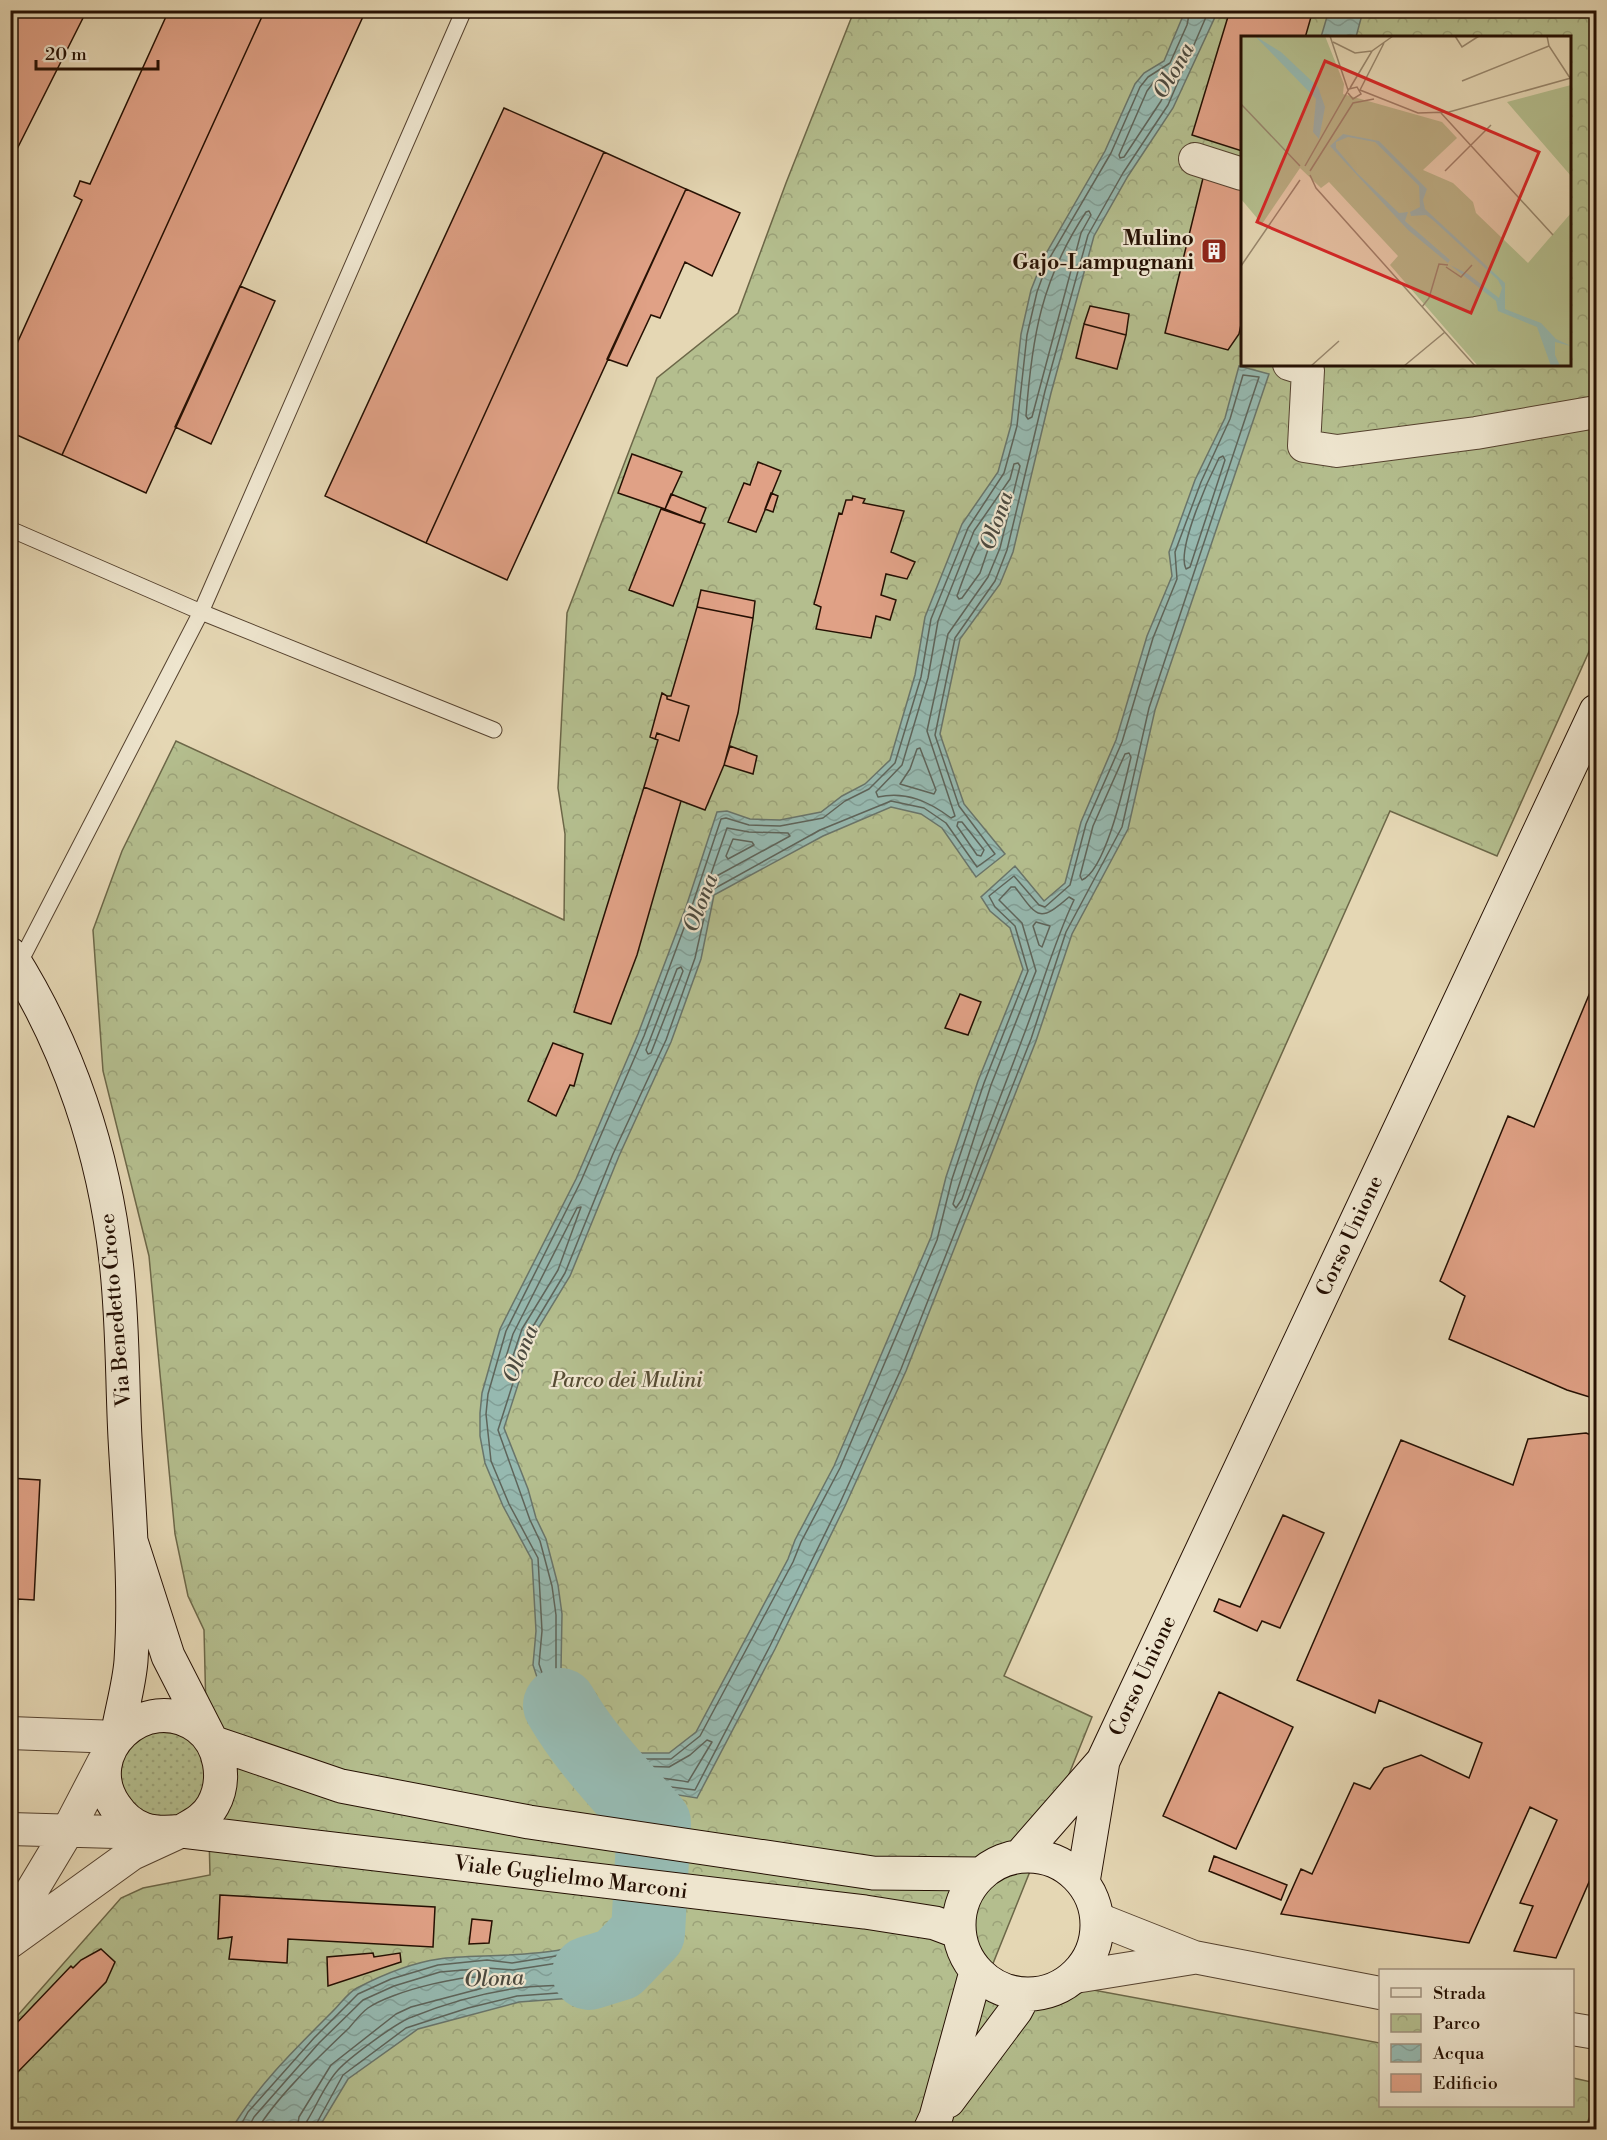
<svg xmlns="http://www.w3.org/2000/svg" width="1607" height="2140" viewBox="0 0 1607 2140" font-family="'Libre Bodoni',serif">
	<style>
		.grass { fill: url(#grass-dots); stroke: #6c6748; stroke-width: 1.5 }
		.park { fill: url(#park-crowns); stroke: #6c6748; stroke-width: 1.5; fill-rule: evenodd }
		.water { fill: url(#water-waves); stroke: #69756b; stroke-width: 1.5 }
		.lines { fill: none; stroke-linecap: round; stroke-linejoin: round }
		.shore { stroke: #5e645a; stroke-width: 1.5 }
		.river { stroke: #96b9b0; stroke-width: 74 }
		.building { fill: #e0a186; stroke: #251003; stroke-width: 1.5 }
		.lane-casing { stroke: #55422f; stroke-width: 17 }
		.street-casing { stroke: #55422f; stroke-width: 34 }
		.secondary-casing { stroke: #251003; stroke-width: 35 }
		.lane { stroke: #eee5ce; stroke-width: 15 }
		.street { stroke: #eee5ce; stroke-width: 32 }
		.secondary { stroke: #eee5ce; stroke-width: 33 }
		.labels { text-anchor: middle; dominant-baseline: central; stroke-width: 4.5; stroke-linejoin: round; paint-order: stroke }
		.poi-label { font-size: 21px; font-weight: bold; fill: #251003; stroke: #eee5ce; text-anchor: end }
		.street-label { font-size: 21px; fill: #251003; stroke: #eee5ce }
		.park-label { font-size: 21px; font-style: italic; fill: #574d34; stroke: #eee5ce }
		.water-label { font-size: 22px; font-style: italic; fill: #4d4b40; stroke: #eee5ce }
		.inset-road { fill: none; stroke: #98876d; stroke-width: 1.5 }
		.view { fill: #d62828; fill-opacity: 0.15; stroke: #d62828; stroke-width: 3 }
		.inset-edge { fill: none; stroke: #251003; stroke-width: 3 }
	</style>
	<defs>
		<pattern id="grass-dots" width="8" height="8" patternUnits="userSpaceOnUse" patternTransform="scale(1.5)"><rect width="8" height="8" fill="#b4be8e"/><path d="M2 2h.1M6 6h.1" fill="none" stroke="#9ba279" stroke-width="1.8" stroke-linecap="round"/></pattern>
		<pattern id="park-crowns" width="20" height="18" patternUnits="userSpaceOnUse" patternTransform="scale(1.5)"><rect width="20" height="18" fill="#b4be8e"/><path d="M2 6a3 3 0 1 1 6 0M12 15a3 3 0 1 1 6 0" fill="none" stroke="#9ba279"/></pattern>
		<pattern id="water-waves" width="16" height="10" patternUnits="userSpaceOnUse" patternTransform="scale(1.5)"><rect width="16" height="10" fill="#96b9b0"/><path d="M0 5q4-4 8 0t8 0" fill="none" stroke="#819e96"/></pattern>
	</defs>
	<rect width="100%" height="100%" fill="#e5d7b4"/>
	<filter id="stains"><feTurbulence type="fractalNoise" baseFrequency=".00333" numOctaves="4"/><feColorMatrix values="0 0 0 0 .2 0 0 0 0 .09 0 0 0 0 .02 0 0 0 .5 -.17"/></filter>
	<radialGradient id="worn" r=".72"><stop offset=".6" stop-color="#630" stop-opacity="0"/><stop offset="1" stop-color="#630" stop-opacity=".3"/></radialGradient>
	<path class="grass" d="M133,1731L196,1734L214,1781L185,1822L135,1819L113,1759Z"/>
	<path class="park" d="M854,11H1596V636L1497,856L1390,811L1004,1676L1092,1717L990,1971L1380,2043V2106H1572L1573,2078L1596,2083V2104L1584,2129L11,2130V2023L121,1898L143,1888L210,1875L204,1630L188,1596L175,1534L149,1256L103,1071L93,930L122,851L176,741L564,920L565,834L558,788L567,613L657,378L738,313L786,183ZM1242,38H1570V364H1242Z"/>
	<path class="water" d="M1329,10L1363,11L1356,37H1321Z
		M1185,11H1215V17L1173,108L1128,176L1094,236L1051,393L1013,552L1000,584L960,639L940,734L964,804L1005,854L976,877L942,828L921,814L891,807L823,836L714,895L701,959L671,1042L619,1156L570,1276L534,1335L504,1428L528,1489L536,1518L546,1539L558,1585L562,1614L561,1670L583,1715L597,1731L640,1753H669L696,1732L788,1559L795,1540L834,1466L931,1237L946,1177L978,1081L1023,969L1010,928L990,911L981,897L1015,866L1044,901L1065,883L1081,822L1116,740L1147,636L1172,576L1169,552L1195,480L1225,418L1239,366L1269,374L1155,710L1128,829L1072,934L1036,1041L906,1371L845,1506L775,1649L697,1798L622,1786L602,1779L577,1759L552,1723L533,1665L536,1631L532,1560L503,1506L485,1463L480,1436V1413L482,1393L500,1329L576,1179L638,1034L686,907L717,812L727,811L750,819L780,820L821,812L842,796L865,784L890,760L915,675L925,617L962,524L998,472L1011,425L1021,334L1031,290L1044,257L1105,151L1135,84L1144,73L1164,61Z
		M617,1897L685,1911L672,1948L661,1966L636,1985L600,1996L519,2002L418,2029L348,2079L318,2129L231,2130C257,2086 296,2048 331,2013C340,2005 347,1993 357,1988C382,1975 411,1963 439,1959C482,1952 592,1964 614,1920C616,1914 616,1904 617,1897Z"/>
	<g class="lines">
		<path class="shore" d="M1190,10L1187,25L1170,63L1148,77L1140,87L1111,153L1049,259L1037,292L1027,335L1017,426L1004,473L968,528L931,619L921,677L895,763L869,789L845,801L823,818L780,826L749,825L726,818L721,819L691,909L644,1036L581,1181L506,1331L488,1394L486,1414L491,1461L509,1504L538,1558L542,1631L539,1664L558,1720L581,1754L605,1774L623,1781L695,1790L770,1646L840,1503L901,1369L1031,1039L1066,932L1122,827L1149,708L1259,377L1243,375L1230,419L1201,482L1175,552L1177,579L1153,638L1122,742L1086,824L1070,885L1045,907L1039,905L1014,876L989,896L995,907L1015,926L1028,971L984,1083L952,1179L937,1240L840,1468L801,1542L793,1562L700,1736L671,1759H637L593,1735L578,1717L556,1673V1615L552,1586L540,1541L530,1520L498,1430L529,1333L565,1273L613,1154L666,1040L695,958L710,891L820,830L891,801L924,808L946,823L977,867L995,854L959,806L935,735L955,638L995,581L1007,550L1045,391L1088,235L1123,173L1168,105L1209,10
			M1168,74L1172,78L1161,101L1124,157L1120,158L1119,155L1147,91L1153,83Z
			M1086,212L1089,211L1091,215L1081,233L1032,417L1028,419L1026,416C1032,337 1041,280 1086,212Z
			M1223,456L1225,460L1190,567L1186,569C1176,550 1209,478 1219,458Z
			M1018,463L1020,466L1000,548L988,577L948,634L927,731L955,816L951,818C928,801 906,791 878,797L876,792L902,765L928,678L938,621L974,531L1010,479L1014,464Z
			M991,523H995L996,526L980,573L962,598L959,599L957,596C966,571 975,545 991,523Z
			M920,748L936,790L934,794L900,784L910,769L917,749Z
			M1129,753L1131,757C1125,782 1106,870 1082,880L1080,876L1093,826L1125,754Z
			M958,822H962L984,850L981,856L977,855L957,826Z
			M727,828L749,832L788,833L790,836L713,878L711,874Z
			M733,839L752,842L754,845L728,859L726,856Z
			M1011,887H1015C1038,918 1039,923 1069,897L1074,900C1053,944 1041,991 1023,1037C1003,1091 981,1145 962,1199L956,1208L953,1204L991,1085L1036,971L1022,923L999,900Z
			M1036,922L1050,926L1042,947L1039,945L1033,926Z
			M681,967L683,971L651,1053L648,1054L646,1050L677,969Z
			M581,1207L558,1270L522,1329L512,1359L508,1361L506,1357L513,1334L577,1208Z
			M585,1740L635,1766L669,1767L690,1755L707,1740L712,1742L688,1782C653,1775 604,1780 583,1744Z
			M637,1925L654,1929C647,1959 607,1981 577,1974L578,1969C606,1963 622,1948 637,1925Z
			M238,2130L248,2112L314,2038L358,1994L391,1979L438,1965L487,1960L512,1963L587,1951L606,1938L619,1922L624,1905L675,1916L666,1945L656,1962L633,1980L599,1990L517,1996L468,2008L406,2028L343,2075L313,2130
			M247,2130L254,2117L319,2043L363,2000L394,1986L440,1972L487,1968L513,1970L590,1958L612,1944L626,1926L630,1914L665,1922C660,1993 567,1982 518,1988C483,1993 444,2004 412,2017C397,2022 349,2058 338,2070C325,2084 317,2105 307,2121L306,2130
			M257,2130C278,2095 320,2056 349,2028C355,2021 361,2013 368,2008C390,1992 473,1970 499,1979L498,1984L411,2007L396,2014L331,2065L299,2117L297,2130"/>
		<path class="river" d="M560,1705C585,1749 621,1785 654,1823L648,1933L618,1964L589,1973"/>
	</g>
	<path class="building" d="M10,10H87L10,163Z
		M169,10H265L62,455L10,432V359L82,200L74,196L80,181L90,184Z
		M265,10H366L146,493L62,455Z
		M1230,10H1313L1305,38H1242V151L1192,135Z
		M504,108L604,152L426,543L325,496Z
		M604,152L686,189L507,580L426,543Z
		M1204,174L1242,183V320L1239,334L1228,350L1165,333Z
		M686,189L740,213L712,276L685,262L660,318L651,315L627,366L607,359Z
		M240,286L275,301L211,444L175,427Z
		M1090,306L1129,314L1126,335L1084,324Z
		M1084,324L1126,335L1117,369L1076,358Z
		M632,454L682,472L665,509L618,493Z
		M758,462L781,471L756,532L728,522L744,483L750,485Z
		M771,493L778,496L773,512L765,509Z
		M671,494L706,508L700,523L665,509Z
		M853,496L865,499L863,503L904,511L891,552L915,562L907,579L886,574L881,595L896,600L890,620L876,616L871,638L816,629L821,607L814,604L839,513L842,514L846,500H852Z
		M661,509L705,524L673,606L629,590Z
		M701,590L755,601L753,618L697,607Z
		M697,607L753,618L738,713L724,765L705,810L644,787L658,740L655,739L657,733L679,741L689,706L667,699V696H671Z
		M662,693L667,696V699L689,706L679,741L657,733L655,739L650,737Z
		M730,746L757,756L753,774L724,765Z
		M644,787L681,801L637,955L611,1024L574,1012Z
		M1596,978V1399L1567,1390L1449,1339L1465,1296L1440,1281L1508,1116L1534,1127Z
		M960,994L981,1002L968,1035L945,1028Z
		M553,1043L583,1054L574,1086L570,1085L556,1116L528,1101Z
		M1586,1433L1596,1437V1866L1556,1958L1514,1951L1533,1906L1520,1903L1557,1820L1530,1807L1469,1943L1281,1914L1301,1869L1312,1874L1354,1783L1370,1789L1384,1768L1421,1755L1469,1778L1482,1743L1379,1700L1375,1713L1297,1680L1401,1440L1513,1485L1528,1439Z
		M10,1478L40,1480L34,1600L18,1599L15,1668L10,1667Z
		M1283,1515L1324,1533L1280,1628L1262,1621L1257,1631L1214,1611L1219,1599L1240,1607Z
		M1219,1692L1293,1727L1236,1849L1163,1816Z
		M1214,1856L1287,1885L1281,1900L1209,1871Z
		M220,1895L435,1907L433,1947L288,1939L287,1963L229,1959L232,1937L218,1939Z
		M472,1919L492,1921L489,1943L469,1944Z
		M101,1949L115,1962L106,1982L10,2080V2030L71,1966L73,1968L81,1960Z
		M373,1953L374,1957L400,1953L401,1962L328,1986L327,1957Z"/>
	<g class="lines">
		<g class="lane-casing">
			<path id="lane" d="M10,529L201,612L494,730
				M18,966L201,612L464,10"/>
		</g>
		<g class="street-casing">
			<path id="street" d="M1195,159L1242,174
				M1289,364L1308,370L1304,446L1337,451L1476,433L1596,412
				M10,1733L117,1737
				M10,1829L151,1833
				M1098,1919L1194,1957L1380,1993
				M10,1927L67,1832L106,1757
				M10,1942L132,1854L182,1831
				M1075,1977L1193,1958
				M1572,2029L1596,2033"/>
		</g>
		<g class="secondary-casing">
			<path id="secondary" d="M10,954C69,1047 104,1153 116,1261C123,1320 122,1380 125,1438C129,1512 136,1587 131,1661C129,1686 121,1712 117,1737
				M131,1541L168,1656L212,1742L341,1786L529,1822L873,1873L981,1874
				M182,1831C194,1824 206,1818 213,1805C227,1780 221,1744 198,1727C145,1689 78,1753 115,1806C132,1831 153,1835 182,1831L865,1912L935,1923L959,1932
				M959 1925a69 69 0 1 1 138 0a69 69 0 1 1-138 0Z
				M1020,1856L1103,1761L1596,711
				M1083,1882L1103,1761
				M948,2101L1016,2010L1024,1995
				M930,2130L936,2117L976,1972"/>
		</g>
		<use href="#lane" class="lane"/>
		<use href="#street" class="street"/>
		<use href="#secondary" class="secondary"/>
	</g>
	<defs>
		<g id="building-square" transform="scale(1.35)"><rect x="-9" y="-9" width="18" height="18" rx="4" fill="#8f2418" stroke="#eee5ce"/><path d="M-4-6H4V6H1V3H-1V6H-4ZM-2.5-4.3h1.7v1.8h-1.7ZM.8-4.3h1.7v1.8H.8ZM-2.5-1h1.7V.8h-1.7ZM.8-1h1.7V.8H.8Z" fill="#fff"/></g>
	</defs>
	<g fill-rule="evenodd">
		<use href="#building-square" x="1214" y="251"/>
	</g>
	<g class="labels">
		<g class="poi-label">
			<text x="1194" y="239">Mulino<tspan x="1194" dy="24">Gajo-Lampugnani</tspan></text>
		</g>
		<g class="street-label">
			<text transform="translate(1350 1236) rotate(-65)">Corso Unione</text>
			<text transform="translate(116 1310) rotate(-95)">Via Benedetto Croce</text>
			<text transform="translate(1143 1676) rotate(-65)">Corso Unione</text>
			<text transform="translate(571 1878) rotate(7)">Viale Guglielmo Marconi</text>
		</g>
		<g class="park-label">
			<text x="627" y="1381">Parco dei Mulini</text>
		</g>
		<g class="water-label">
			<text transform="translate(1174 71) rotate(-60)">Olona</text>
			<text transform="translate(997 521) rotate(-71)">Olona</text>
			<text transform="translate(701 903) rotate(-69)">Olona</text>
			<text transform="translate(521 1354) rotate(-68)">Olona</text>
			<text transform="translate(494 1979) rotate(-2)">Olona</text>
		</g>
	</g>
	<g transform="translate(1241 36)">
		<rect width="330" height="330" fill="#e5d7b4"/>
		<path d="M0,0H84L103,48L102,58L201,86L216,102L182,134L212,147L232,166L235,177L287,227L330,177V330H237L149,229L157,220L88,146L80,152L59,132L21,188L0,163ZM330,49V140L266,66Z" fill="#b4be8e"/>
		<path d="M14,0L40,16L77,51L84,71L78,103L72,96L75,63ZM102,98L138,105L186,153L182,164L184,173L264,247V273L300,287L315,303L330,310L314,306V319L319,330H310L296,291L257,275L255,265L209,229L227,238L258,262L261,252L257,244L193,185L185,179L170,180L169,176L179,171L178,150L134,106L107,101L95,106V112L116,137L158,177L167,176L164,185L209,224L207,227L167,194L89,110Z" fill="#96b9b0"/>
		<path class="inset-road" d="M89,0L107,54M214,0L221,11L238,0M306,0L308,10L329,42M92,6L114,17L131,15M143,7L119,54L177,77L208,76L330,42M221,45L308,10M109,52L131,15L152,0M0,68L59,130M200,77L312,199M64,130L108,53L116,51L120,58L112,63L107,57M69,135L112,67L133,63M204,135L250,89M69,139L75,152L234,330M0,230L59,144M205,231L220,241L231,229M181,271L188,262L198,228L207,229M70,330L98,305M163,330L204,296"/>
		<path class="view" d="M84,25L298,116L230,277L16,186Z"/>
		<rect width="330" height="330" class="inset-edge"/>
	</g>
	<rect width="1607" height="2140" fill="none" stroke="#e5d7b4" stroke-width="36"/>
	<rect x="12" y="12" width="1583" height="2116" fill="none" stroke="#251003" stroke-width="3"/>
	<rect x="18" y="18" width="1571" height="2104" fill="none" stroke="#251003" stroke-width="1.5"/>
	<rect x="1379" y="1969" width="195" height="138" fill="#eee5ce" stroke="#9e907d" stroke-width="1.5"/>
	<rect x="1391" y="1988" width="30" height="9" fill="#eee5ce" stroke="#9e907d" stroke-width="1.5"/>
	<text x="1433" y="1999" font-size="18" fill="#251003">Strada</text>
	<rect x="1391" y="2014" width="30" height="18" fill="url(#park-crowns)" stroke="#9e907d" stroke-width="1.5"/>
	<text x="1433" y="2029" font-size="18" fill="#251003">Parco</text>
	<rect x="1391" y="2044" width="30" height="18" fill="url(#water-waves)" stroke="#9e907d" stroke-width="1.5"/>
	<text x="1433" y="2059" font-size="18" fill="#251003">Acqua</text>
	<rect x="1391" y="2074" width="30" height="18" fill="#e0a186" stroke="#9e907d" stroke-width="1.5"/>
	<text x="1433" y="2089" font-size="18" fill="#251003">Edificio</text>
	<path d="M36 60v9h122v-9" fill="none" stroke="#251003" stroke-width="3"/>
	<text x="45" y="60" font-size="18" fill="#251003" stroke="#eee5ce" stroke-width="4.5" paint-order="stroke">20 m</text>
	<rect width="100%" height="100%" filter="url(#stains)"/>
	<rect width="100%" height="100%" fill="url(#worn)"/>
</svg>
